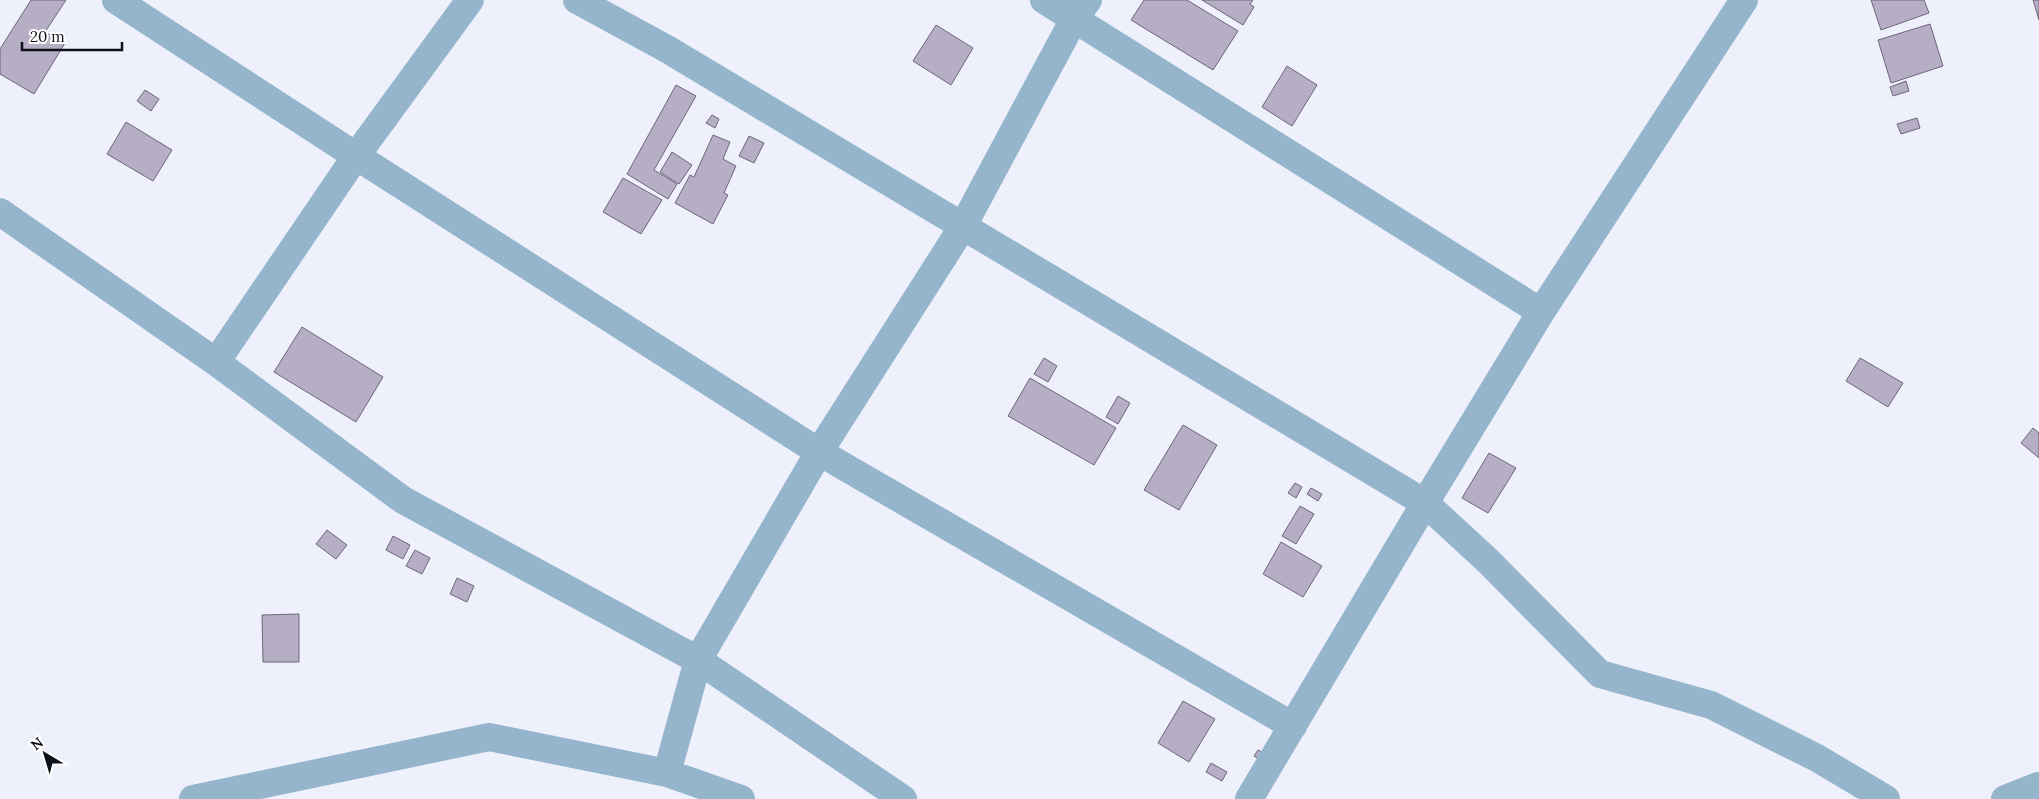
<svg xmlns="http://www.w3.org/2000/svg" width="2039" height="799" viewBox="0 0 2039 799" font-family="Lora,serif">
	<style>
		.building { fill: #b6aec5; stroke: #6e667b }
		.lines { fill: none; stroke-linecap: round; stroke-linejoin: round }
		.street { stroke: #95b5cc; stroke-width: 28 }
	</style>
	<rect width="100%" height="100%" fill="#eef1fb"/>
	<path class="building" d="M31,0H66L45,32L65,43L34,94L0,74V49Z
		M1144,0H1187L1238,31L1213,70L1131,20Z
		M1202,0H1253L1250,4L1254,7L1243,25Z
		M1871,0H1924L1929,13L1881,30Z
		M2033,0H2039V20Z
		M1930,24L1943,66L1891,83L1878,40Z
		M936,25L973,48L951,85L913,61Z
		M1287,66L1317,85L1292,126L1262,107Z
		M1906,81L1909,91L1893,96L1890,87Z
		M676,85L696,96L654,170L677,184L668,199L627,174Z
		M145,90L159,99L151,111L137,101Z
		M712,115L719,119L715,128L706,123Z
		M1917,118L1920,128L1901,134L1897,124Z
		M126,122L172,150L153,181L107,154Z
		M713,135L730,142L723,159L736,166L724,193L728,195L713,224L675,203L690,175L694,177Z
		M749,136L764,143L754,163L739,156Z
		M672,152L692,165L679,184L660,172Z
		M623,178L662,200L641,234L603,212Z
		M302,327L383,377L356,422L274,372Z
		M1044,358L1057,366L1048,382L1034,374Z
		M1860,358L1903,383L1888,407L1846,381Z
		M1030,378L1116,428L1094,465L1008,416Z
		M1118,396L1130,403L1118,424L1106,417Z
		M1183,425L1217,445L1179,510L1144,490Z
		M2033,428L2039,433V458L2021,443Z
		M1489,453L1516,468L1488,513L1462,498Z
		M1295,483L1302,487L1296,498L1288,493Z
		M1311,488L1322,494L1318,501L1307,494Z
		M1300,506L1314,514L1296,544L1282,536Z
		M327,530L347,545L336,559L316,544Z
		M393,536L410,545L403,559L386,550Z
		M1281,542L1322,566L1303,597L1263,574Z
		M415,550L430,558L422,574L406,566Z
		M457,578L474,586L467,602L450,594Z
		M299,614V662H263L262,615Z
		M1183,701L1215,719L1189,762L1158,743Z
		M1258,750L1273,758L1269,765L1254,756Z
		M1211,763L1227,772L1222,781L1206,772Z"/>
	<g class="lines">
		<path class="street" d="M116,0L356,156L819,452L1293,726
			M577,0L667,49L1425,503L1488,561L1600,674L1711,705L1817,758L1886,799
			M1044,0L1541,312
			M0,212L216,362L403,500L698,660L903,799
			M216,362L356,156L470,0
			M667,773L698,660L819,452L963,226L1074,19L1088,0
			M193,799L489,737L667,773L741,799
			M1249,799L1425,503L1541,312L1744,0
			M2005,799L2038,786"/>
	</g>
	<g transform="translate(45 754) rotate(322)" stroke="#ffffff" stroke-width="4" paint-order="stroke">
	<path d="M0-4L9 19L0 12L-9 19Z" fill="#0e1119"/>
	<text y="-8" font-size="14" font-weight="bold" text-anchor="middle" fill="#0e1119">N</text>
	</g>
	<path d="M22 42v8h100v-8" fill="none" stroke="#0e1119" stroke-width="2.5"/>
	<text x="30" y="42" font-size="15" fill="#0e1119" stroke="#ffffff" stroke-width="4" paint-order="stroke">20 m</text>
</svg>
